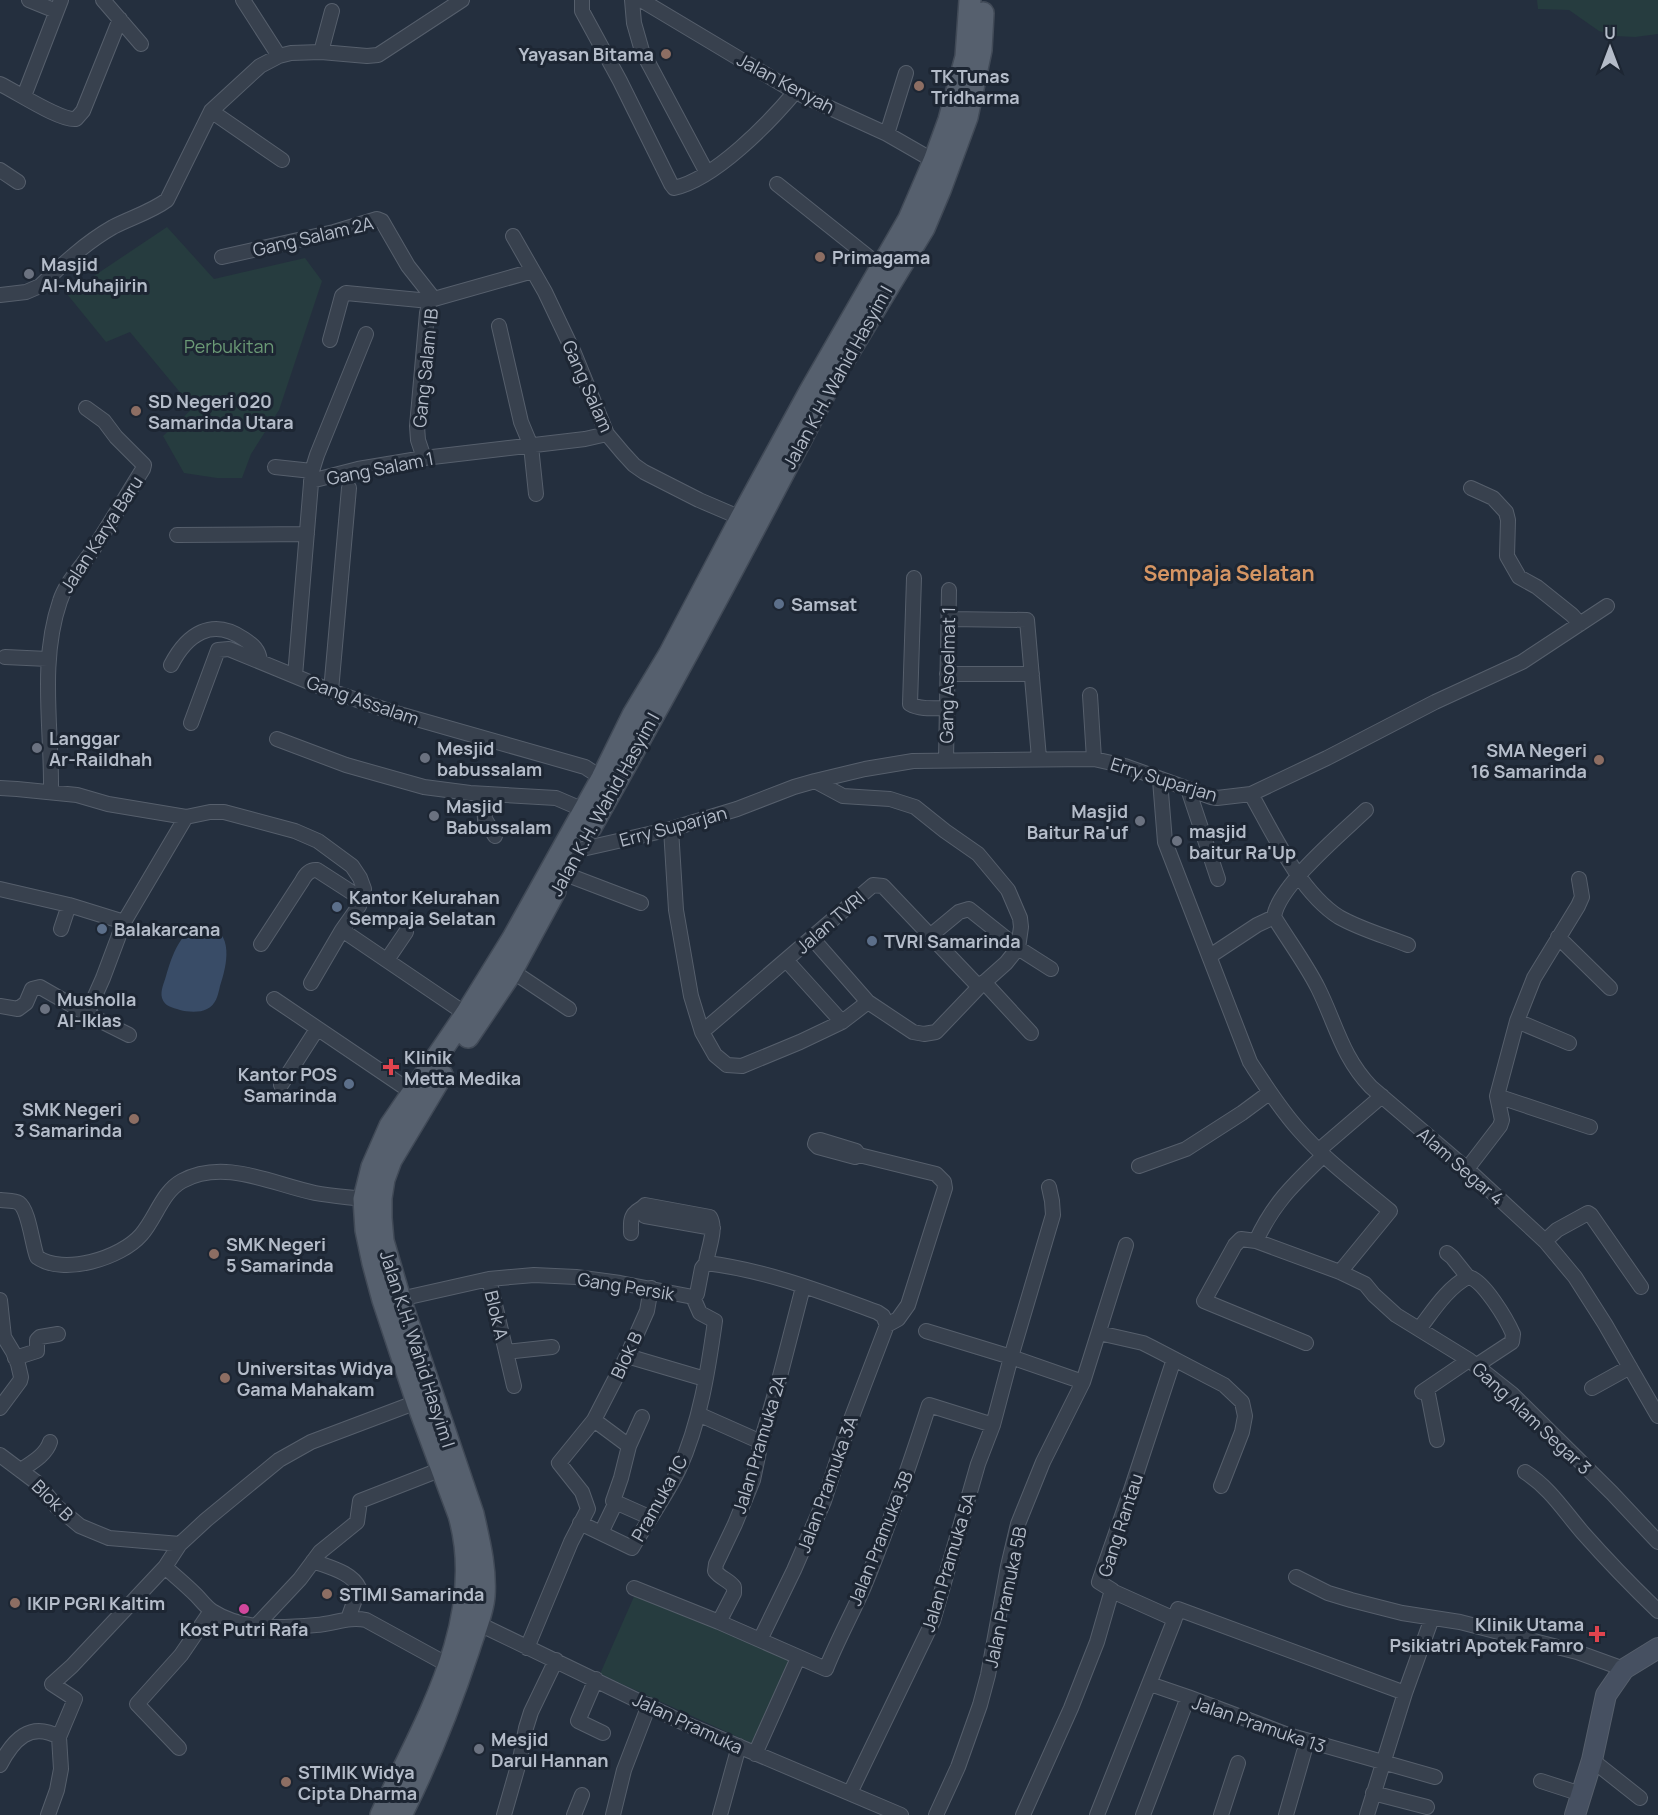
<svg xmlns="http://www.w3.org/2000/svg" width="1658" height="1815" viewBox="0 0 1658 1815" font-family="Manrope,sans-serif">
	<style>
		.green { fill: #263c3f }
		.water { fill: #394c67 }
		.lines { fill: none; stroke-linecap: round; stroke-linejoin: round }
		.street-casing { stroke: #565f6c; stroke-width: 16 }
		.secondary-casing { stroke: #565f6c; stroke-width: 22 }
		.primary-casing { stroke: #414a57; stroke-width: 24 }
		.street { stroke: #38414e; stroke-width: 14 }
		.secondary { stroke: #465061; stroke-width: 20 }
		.primary { stroke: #56606e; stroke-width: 21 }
		.education-dot { fill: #8d6e63; stroke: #1d2633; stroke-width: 2 }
		.worship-dot { fill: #6b7280; stroke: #1d2633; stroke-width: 2 }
		.service-dot { fill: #5c6f8a; stroke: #1d2633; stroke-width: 2 }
		.health-dot { fill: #e0444e; stroke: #1d2633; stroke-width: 2 }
		.hotel-dot { fill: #d1479c; stroke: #1d2633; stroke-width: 2 }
		.labels { text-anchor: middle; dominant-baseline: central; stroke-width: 6; stroke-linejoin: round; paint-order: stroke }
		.poi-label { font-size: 18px; font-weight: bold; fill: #b4bcc9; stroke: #1d2633; text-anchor: start }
		.street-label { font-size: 18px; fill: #b4bcc9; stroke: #1d2633 }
		.park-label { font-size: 18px; fill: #6b9a76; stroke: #1d2633 }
		.quarter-label { font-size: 21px; font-weight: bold; fill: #d59563; stroke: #1d2633 }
	</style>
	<rect width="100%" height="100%" fill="#242f3e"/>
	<path class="green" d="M1537,0H1658V34L1635,37L1615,36L1599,31L1569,10L1538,9Z
		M167,227L214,279L305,258L322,281L279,410L251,454L242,478H217L184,473L163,436L193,408L130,332L106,342L67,294Z
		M636,1592L796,1663L764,1749L600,1674Z"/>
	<path class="water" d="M205,924C235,932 227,965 220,986C218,995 216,1005 207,1009C200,1013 187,1012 180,1010C172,1007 165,1007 162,998C160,991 164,983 166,976C172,956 181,927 205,924Z"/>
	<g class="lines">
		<g class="street-casing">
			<path id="street" d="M29,0L56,11
				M103,0L141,44
				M243,0L279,56
				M582,0V11L620,81L671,184L674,188C715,179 769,123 795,92
				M632,0L634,23L642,51L707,173
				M641,0L795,92L887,134L934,161
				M321,52L332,11
				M0,84C17,92 60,121 76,119L83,111L120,19
				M24,96L61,0
				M211,111L282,160
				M887,134L906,73
				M0,170L18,182
				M777,184L881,267
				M513,236L533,271
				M222,257L334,232L377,219L382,221L408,266L434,299
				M0,295L26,292L40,286C63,264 85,243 113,227C130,218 151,212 167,200L211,111L260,66L279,56L291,53L321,52L367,56L378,55L462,0
				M499,326L521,422L531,446L536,494
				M330,340L342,296L346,293L430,301
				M424,458L418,440L417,426L427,313L430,301L434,299L533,271L545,292L574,353L607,434L623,453L634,465L644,472L699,500L741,518
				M275,467L312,471
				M311,481L358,469L424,458L585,439L607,434
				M1471,488L1493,498L1506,512L1508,520L1507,556L1519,577L1537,587L1572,615L1580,624
				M177,535L307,534
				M914,578L910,704C920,710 935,708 946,708
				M949,619L1027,620L1039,758
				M5,657L48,659
				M171,665C187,634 212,617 244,639C253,645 259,650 260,661
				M947,674H1032
				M295,676L312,471L317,455L366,334
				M331,691L349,488
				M1090,695L1094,759
				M191,723L218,650L229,649L331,691L392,712L585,767L602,778
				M277,739L346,765L424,787L470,793L556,798L584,810
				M946,760L949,590
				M1160,780L1165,842L1250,1062C1265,1085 1280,1109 1299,1130C1325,1160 1359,1185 1390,1211L1340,1272
				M0,788L17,789L77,795L108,804L186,817L210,812H224L295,831L318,841L352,866L360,878L364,889L359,906L342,930L466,1014
				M1188,789L1218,879
				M51,792C52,729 39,662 60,601C66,582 81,568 92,551C110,524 126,496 143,469L144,465L116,437L104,421L86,408
				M483,794L485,819L495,836
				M1251,794C1274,835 1300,892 1339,917C1360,929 1385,936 1408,945
				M1366,810C1343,832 1278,886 1274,917C1288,940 1306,964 1318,988C1336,1024 1342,1057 1371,1087L1467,1169L1545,1241L1575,1277L1605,1324L1658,1416
				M671,829L676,910L691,996L702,1032L715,1055L727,1065L742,1066L800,1042L842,1022L868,1002L913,1032L924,1034L936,1032L979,987L1006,963L1018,948L1021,927L1020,918L1008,890L978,854L945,831L915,807L890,799L843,796L815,781
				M578,850L671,829L737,809L794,787L815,781L865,769L913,761L1094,759L1125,766L1211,797L1217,798L1251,794L1327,758L1435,702L1522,662L1607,606
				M565,874L641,903
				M0,889L69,905L124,922
				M61,929L69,905
				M930,936L959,912L969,909L1018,948L1051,969
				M1558,937L1610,988
				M812,938L868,1002
				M261,944L302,881C305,875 309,869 317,870L362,899
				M1210,956L1257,925L1274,917
				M387,960L406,932
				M786,960L842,1022
				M512,971L569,1009
				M984,982L1031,1033
				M311,983L342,930
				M274,999L413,1093
				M0,1006L18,1009L26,1003L32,989L40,987L87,1014L129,1035
				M87,1014L103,978L124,922L186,817
				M1517,1021L1569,1043
				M702,1032L873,885L883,886L979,987
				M281,1085L317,1029
				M1497,1096L1590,1127
				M1319,1150L1382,1096
				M859,1155L855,1157L818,1147L815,1144L816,1141L820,1140L856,1151L859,1155L936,1174L944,1182L945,1188L908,1305L898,1319L887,1325
				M1139,1166L1186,1149L1242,1113L1269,1093
				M1467,1169L1500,1126L1502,1120L1497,1096L1517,1021L1534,978L1578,906L1582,897L1579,879
				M0,1200C6,1201 14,1200 19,1203C29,1210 32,1244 37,1257C63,1276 121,1258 141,1235C156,1218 162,1192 182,1181C224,1158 272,1184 315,1193C331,1196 348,1197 364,1199
				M642,1210L645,1216L713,1228
				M631,1233C631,1227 630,1219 634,1214C638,1209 641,1210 645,1205L710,1217C717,1229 708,1249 706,1263
				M1256,1241C1274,1202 1294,1184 1324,1155
				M1545,1241L1557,1230L1588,1213L1591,1215L1641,1287
				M1447,1253L1452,1257L1468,1277C1483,1279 1507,1320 1513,1334L1512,1342L1477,1365
				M489,1279L514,1386
				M400,1299L489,1279L534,1275L576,1277L620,1283L693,1297L697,1294L702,1268L706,1263C765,1270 822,1292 877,1312L883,1316L887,1325
				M0,1300L4,1337L13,1352L18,1364L21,1377L20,1381L0,1408
				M1419,1329C1433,1311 1447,1288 1468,1277
				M926,1331L1011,1357L1083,1382
				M1099,1333L1143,1343L1153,1348L1224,1385L1242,1402L1245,1416L1242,1432L1221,1486
				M1306,1343L1204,1301L1235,1245L1241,1239L1256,1241L1340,1272L1365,1284L1374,1295L1396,1315L1469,1360L1512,1394L1612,1493L1658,1542
				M506,1352L552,1347
				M627,1356L705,1379
				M15,1358L37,1351V1340L40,1337L58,1334
				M1592,1388L1630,1367
				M1427,1389L1437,1440
				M1422,1392L1469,1360
				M698,1414L761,1442
				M642,1417L629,1446L621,1478L613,1501L649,1517
				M594,1420L629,1446
				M0,1455L36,1482L57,1507L80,1526L109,1538L180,1544
				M21,1470C31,1463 46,1455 50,1442
				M1525,1472C1550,1488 1564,1511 1583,1533C1607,1560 1632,1586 1658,1611
				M580,1523L632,1548C647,1522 666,1496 679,1469C700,1423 708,1371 715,1321L700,1313L693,1297
				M601,1533L616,1502
				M313,1561C328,1567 352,1572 359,1588L348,1619
				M165,1567C175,1576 186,1585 196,1595C201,1600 206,1607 212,1611C243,1631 282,1628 316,1625C334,1624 349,1616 366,1620L450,1666
				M1296,1577L1328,1593L1351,1600L1402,1613L1460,1622L1577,1652L1624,1669
				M634,1588L719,1622L826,1669C837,1641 851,1616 863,1589C888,1529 909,1467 929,1405L993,1425
				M1174,1621L1178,1609L1405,1693
				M719,1622L734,1593V1587C729,1580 720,1578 715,1571L716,1564L735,1524L753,1480L761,1442L779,1380L803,1287
				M477,1623L686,1724L901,1815
				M256,1626L300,1579L320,1552L357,1522L360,1501L442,1469
				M760,1640L794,1570L824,1501L848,1427L887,1325
				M527,1648L571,1542L588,1509L582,1492L559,1463L594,1420L627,1356L647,1311L651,1288
				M596,1679L578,1721L603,1733
				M1150,1684L1188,1697
				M179,1748L137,1704L181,1655L211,1611
				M755,1754L798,1658
				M1592,1760L1640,1798
				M0,1765C13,1740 30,1721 59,1737
				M1541,1781L1581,1794
				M850,1793L933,1621L978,1464L993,1425L1011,1357L1053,1215L1052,1201L1049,1187
				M1373,1793L1427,1807
				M48,1815L57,1790L61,1769L59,1737L75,1699L52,1684L72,1666L165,1567L180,1544L206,1520L279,1460L311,1442L417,1402
				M504,1815L520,1759L526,1728L531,1712L556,1660
				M574,1815L582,1795
				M613,1815L624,1770L649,1705
				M720,1815L739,1746
				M936,1815L958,1767L980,1705L988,1675L1008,1566L1018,1524L1043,1462L1083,1382L1126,1245
				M1023,1815L1071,1708L1097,1642L1112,1590L1099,1582L1100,1579L1131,1490L1174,1359
				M1097,1815L1174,1621L1170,1617L1112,1591
				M1143,1815L1188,1697L1288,1735L1435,1777
				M1221,1815L1238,1763
				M1286,1815L1304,1752
				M1367,1815L1405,1693L1432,1618"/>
		</g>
		<g class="secondary-casing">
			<path id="secondary" d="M1575,1815L1592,1760L1606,1695L1624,1669L1658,1648"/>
		</g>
		<g class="primary-casing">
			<path id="primary" d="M844,360L924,228L940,190L967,117L981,50L983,13
				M591,827C672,684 750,539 825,393
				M468,1037L509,976L555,891
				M381,1815C424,1723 489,1620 459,1515L417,1402L383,1300L373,1263L366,1230L364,1199L372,1167L390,1126L466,1014L513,938L602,778L633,715L669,655L741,518L809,393L909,219L934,161L949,120L966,57L970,0
				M401,1815C428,1762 450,1706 469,1649C474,1632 483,1613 484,1596C486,1568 479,1541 473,1514L400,1299L383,1241L381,1218V1198L384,1179L391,1160L442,1075"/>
		</g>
		<use href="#street" class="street"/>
		<use href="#secondary" class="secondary"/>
		<use href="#primary" class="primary"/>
	</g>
	<g class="education-dot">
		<circle cx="666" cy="54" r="6"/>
		<circle cx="919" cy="86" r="6"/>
		<circle cx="820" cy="257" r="6"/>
		<circle cx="136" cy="411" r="6"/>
		<circle cx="1599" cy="760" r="6"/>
		<circle cx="134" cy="1119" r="6"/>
		<circle cx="214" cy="1254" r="6"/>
		<circle cx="225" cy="1378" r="6"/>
		<circle cx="327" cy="1594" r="6"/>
		<circle cx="15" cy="1603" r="6"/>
		<circle cx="286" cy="1782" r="6"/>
	</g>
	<g class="worship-dot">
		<circle cx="29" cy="274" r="6"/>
		<circle cx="37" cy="748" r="6"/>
		<circle cx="425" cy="758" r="6"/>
		<circle cx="434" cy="816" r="6"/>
		<circle cx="1140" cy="821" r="6"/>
		<circle cx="1177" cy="841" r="6"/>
		<circle cx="45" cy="1009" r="6"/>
		<circle cx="479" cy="1749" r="6"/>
	</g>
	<g class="service-dot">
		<circle cx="779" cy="604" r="6"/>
		<circle cx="337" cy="907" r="6"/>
		<circle cx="102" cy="929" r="6"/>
		<circle cx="872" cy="941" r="6"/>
		<circle cx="349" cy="1084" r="6"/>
	</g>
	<g class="health-dot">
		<path d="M388 1058h6v6h6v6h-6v6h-6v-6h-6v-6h6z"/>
		<path d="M1594 1625h6v6h6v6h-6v6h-6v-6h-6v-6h6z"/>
	</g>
	<circle class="hotel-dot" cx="244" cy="1609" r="6"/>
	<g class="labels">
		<g class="poi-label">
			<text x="654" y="54" text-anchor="end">Yayasan Bitama</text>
			<text x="931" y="76">TK Tunas<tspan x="931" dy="21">Tridharma</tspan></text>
			<text x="832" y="257">Primagama</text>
			<text x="41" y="264">Masjid<tspan x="41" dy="21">Al-Muhajirin</tspan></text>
			<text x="148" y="401">SD Negeri 020<tspan x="148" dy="21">Samarinda Utara</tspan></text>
			<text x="791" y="604">Samsat</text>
			<text x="49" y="738">Langgar<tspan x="49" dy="21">Ar-Raildhah</tspan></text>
			<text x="437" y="748">Mesjid<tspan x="437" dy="21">babussalam</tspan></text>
			<text x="1587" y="750" text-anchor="end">SMA Negeri<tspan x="1587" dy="21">16 Samarinda</tspan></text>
			<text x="446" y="806">Masjid<tspan x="446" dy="21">Babussalam</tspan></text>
			<text x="1128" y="811" text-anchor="end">Masjid<tspan x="1128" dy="21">Baitur Ra'uf</tspan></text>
			<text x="1189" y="831">masjid<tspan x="1189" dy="21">baitur Ra'Up</tspan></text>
			<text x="349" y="897">Kantor Kelurahan<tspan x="349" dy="21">Sempaja Selatan</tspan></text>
			<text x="114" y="929">Balakarcana</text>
			<text x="884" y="941">TVRI Samarinda</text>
			<text x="57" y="999">Musholla<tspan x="57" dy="21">Al-Iklas</tspan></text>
			<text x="404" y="1057">Klinik<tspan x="404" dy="21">Metta Medika</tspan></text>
			<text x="337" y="1074" text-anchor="end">Kantor POS<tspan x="337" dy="21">Samarinda</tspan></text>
			<text x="122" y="1109" text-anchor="end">SMK Negeri<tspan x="122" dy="21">3 Samarinda</tspan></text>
			<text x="226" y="1244">SMK Negeri<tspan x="226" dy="21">5 Samarinda</tspan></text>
			<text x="237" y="1368">Universitas Widya<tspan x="237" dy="21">Gama Mahakam</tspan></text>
			<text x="339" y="1594">STIMI Samarinda</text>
			<text x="27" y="1603">IKIP PGRI Kaltim</text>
			<text x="1584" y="1624" text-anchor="end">Klinik Utama<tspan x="1584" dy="21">Psikiatri Apotek Famro</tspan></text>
			<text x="244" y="1629" text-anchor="middle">Kost Putri Rafa</text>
			<text x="491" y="1739">Mesjid<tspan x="491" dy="21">Darul Hannan</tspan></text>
			<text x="298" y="1772">STIMIK Widya<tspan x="298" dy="21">Cipta Dharma</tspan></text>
		</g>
		<g class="street-label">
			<text transform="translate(786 83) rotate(28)">Jalan Kenyah</text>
			<text transform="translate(313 236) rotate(-13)">Gang Salam 2A</text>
			<text transform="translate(425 368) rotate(-84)">Gang Salam 1B</text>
			<text transform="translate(837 377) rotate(-61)">Jalan K.H. Wahid Hasyim I</text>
			<text transform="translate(588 386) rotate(66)">Gang Salam</text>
			<text transform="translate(380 468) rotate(-11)">Gang Salam 1</text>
			<text transform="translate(101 534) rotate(-57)">Jalan Karya Baru</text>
			<text transform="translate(947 675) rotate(-89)">Gang Asoelmat 1</text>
			<text transform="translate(363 700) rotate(19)">Gang Assalam</text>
			<text transform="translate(1164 779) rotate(17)">Erry Suparjan</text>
			<text transform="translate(604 804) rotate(-61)">Jalan K.H. Wahid Hasyim I</text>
			<text transform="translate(673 826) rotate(-15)">Erry Suparjan</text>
			<text transform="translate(830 922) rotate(-41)">Jalan TVRI</text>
			<text transform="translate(1461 1166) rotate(41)">Alam Segar 4</text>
			<text transform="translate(626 1286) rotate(9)">Gang Persik</text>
			<text transform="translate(497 1315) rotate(77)">Blok A</text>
			<text transform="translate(418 1349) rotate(72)">Jalan K.H. Wahid Hasyim I</text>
			<text transform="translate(626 1355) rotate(-65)">Blok B</text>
			<text transform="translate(1532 1418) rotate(43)">Gang Alam Segar 3</text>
			<text transform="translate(759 1444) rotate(-73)">Jalan Pramuka 2A</text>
			<text transform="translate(827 1484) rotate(-70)">Jalan Pramuka 3A</text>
			<text transform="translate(659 1498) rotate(-61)">Pramuka 1C</text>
			<text transform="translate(53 1500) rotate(45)">Blok B</text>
			<text transform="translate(1120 1525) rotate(-72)">Gang Rantau</text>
			<text transform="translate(880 1538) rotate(-68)">Jalan Pramuka 3B</text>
			<text transform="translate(948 1562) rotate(-73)">Jalan Pramuka 5A</text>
			<text transform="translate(1005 1597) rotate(-78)">Jalan Pramuka 5B</text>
			<text transform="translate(688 1723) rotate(25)">Jalan Pramuka</text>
			<text transform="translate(1259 1724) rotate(19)">Jalan Pramuka 13</text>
		</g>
		<g class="park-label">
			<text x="229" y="346">Perbukitan</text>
		</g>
		<g class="quarter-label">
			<text x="1229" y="573">Sempaja Selatan</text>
		</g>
	</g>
	<g transform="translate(1610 48)" stroke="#1d2633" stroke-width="4.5" paint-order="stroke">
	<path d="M0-4.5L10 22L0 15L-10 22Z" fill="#b4bcc9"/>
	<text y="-9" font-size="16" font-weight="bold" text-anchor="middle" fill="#b4bcc9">U</text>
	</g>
</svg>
